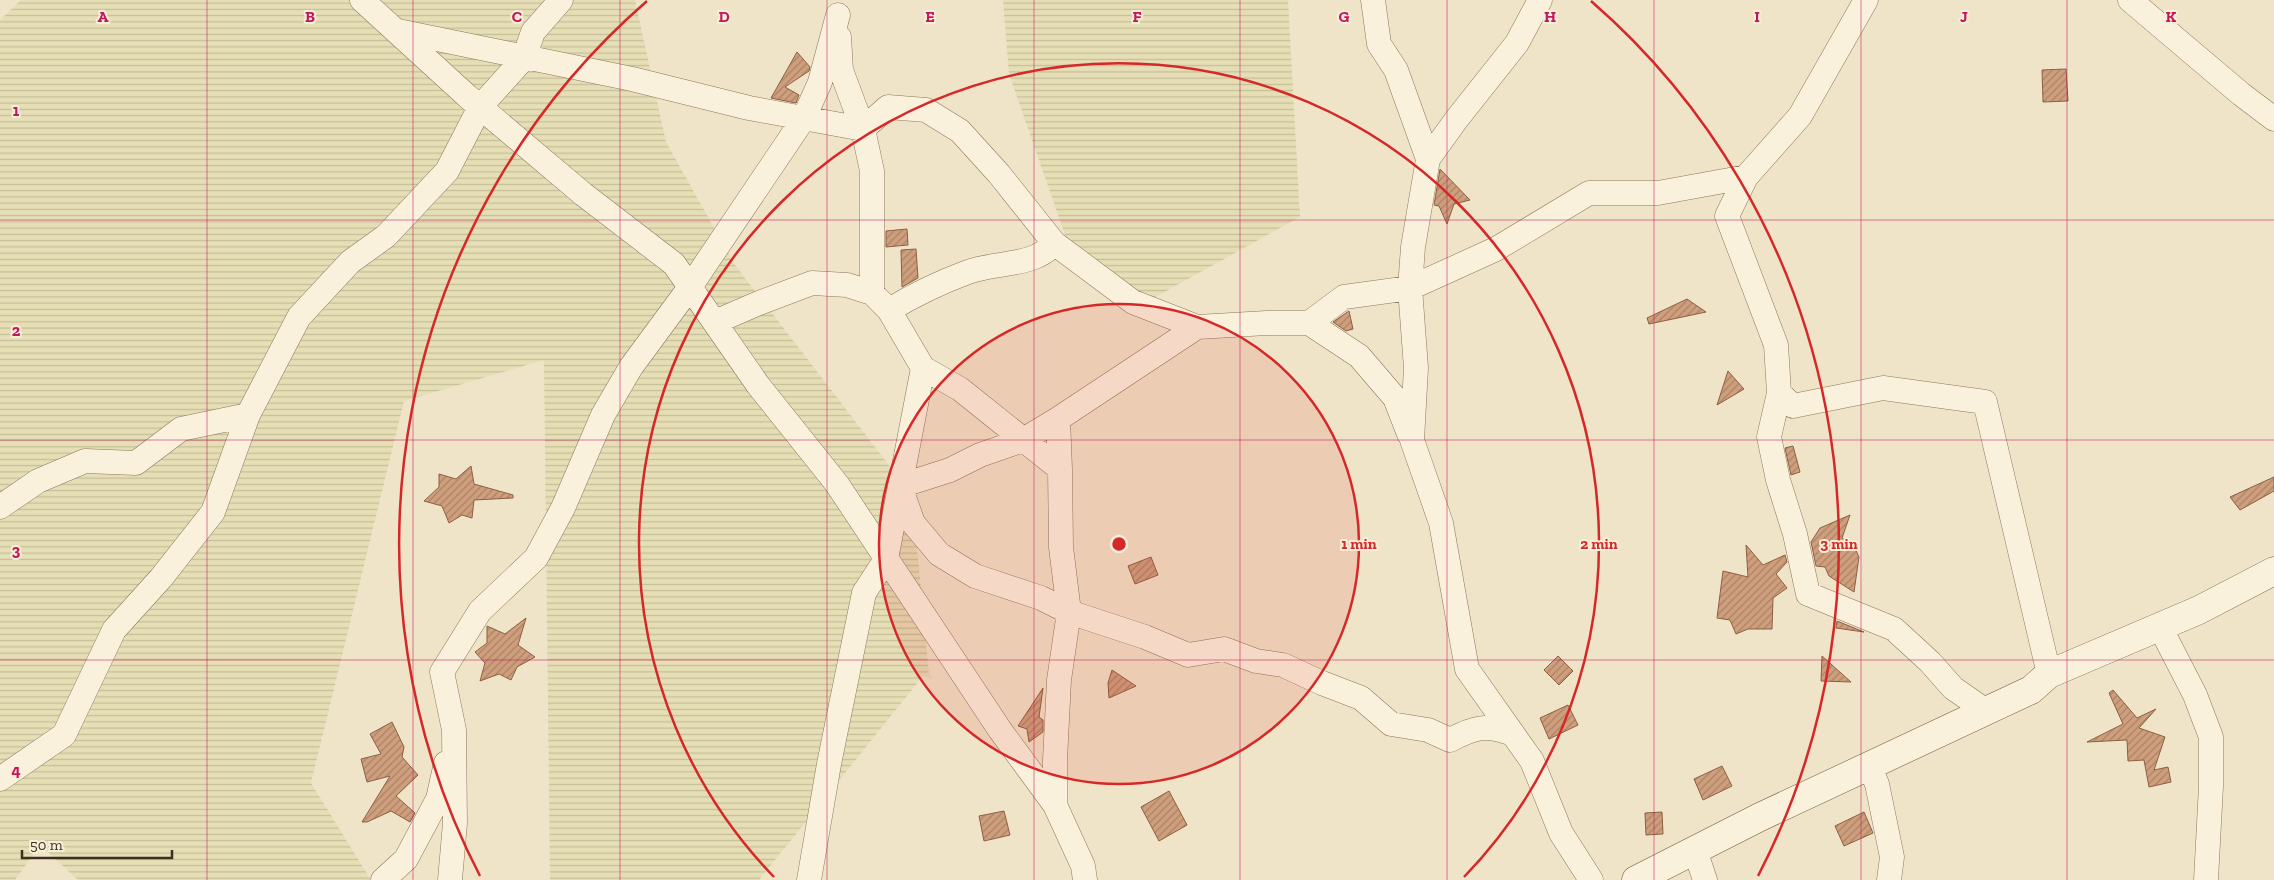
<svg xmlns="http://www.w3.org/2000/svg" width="2274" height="880" viewBox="0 0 2274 880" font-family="'Zilla Slab',serif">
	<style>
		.farmland { fill: url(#farmland-rules) }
		.building { fill: url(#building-hatch); stroke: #8d5f41 }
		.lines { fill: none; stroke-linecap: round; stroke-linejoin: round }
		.minor-casing { stroke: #8d765c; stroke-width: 25 }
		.secondary-casing { stroke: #6f573f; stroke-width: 29 }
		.minor { stroke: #faf1dc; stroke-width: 24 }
		.secondary { stroke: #faf1dc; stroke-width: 28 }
		.grid { fill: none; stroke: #c2185b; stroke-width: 1; stroke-opacity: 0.55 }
		.ring { fill: none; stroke: #d62828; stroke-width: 2.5 }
		.grid-label { font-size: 16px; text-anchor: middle; font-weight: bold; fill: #c2185b; stroke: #f7eed8; stroke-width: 4; stroke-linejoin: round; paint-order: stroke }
		.centre { fill: #d62828; stroke: #f7eed8; stroke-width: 2.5 }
		.ring-label { font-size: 15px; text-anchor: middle; font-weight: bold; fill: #d62828; stroke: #f7eed8; stroke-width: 4; stroke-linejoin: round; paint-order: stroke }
	</style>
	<defs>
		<pattern id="farmland-rules" width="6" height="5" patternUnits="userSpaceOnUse" patternTransform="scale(1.25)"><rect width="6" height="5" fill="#e6deb5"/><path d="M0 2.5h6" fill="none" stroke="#c6bf9b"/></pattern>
		<pattern id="building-hatch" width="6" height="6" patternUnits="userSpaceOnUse" patternTransform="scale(1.25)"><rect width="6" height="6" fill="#cf9f7d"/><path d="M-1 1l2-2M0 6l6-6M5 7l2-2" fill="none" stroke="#a98266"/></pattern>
	</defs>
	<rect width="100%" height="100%" fill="#f0e4c8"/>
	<path class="farmland" d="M21,0H635L666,142L735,265L912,495L929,674L933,678L923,676L759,880H550L544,360L404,401L311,783L371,880H78L40,845L15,880H0V20Z
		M1003,0H1288L1300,217L1150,300L1079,275L1009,74Z"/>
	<path class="building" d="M797,52L810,67L809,71L785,87L799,95L796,103L771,98Z
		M2066,69L2068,101L2043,102L2042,70Z
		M1440,169L1470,200L1454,204L1447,224L1439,206L1434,205Z
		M907,229L908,245L886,247V231Z
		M916,249L918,278L902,287L901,250Z
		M1687,299L1706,312L1649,324L1647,318Z
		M1349,311L1353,329L1346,331L1333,322Z
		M1728,371L1744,389L1717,405Z
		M1793,446L1800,472L1791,475L1785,448Z
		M471,466L474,484L513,495V498L474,500L472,518L462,515L449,523L442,506L424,501L439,487V474L456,479Z
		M2274,477V491L2240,510L2230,497Z
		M1850,515L1842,538L1854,546L1859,557L1854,592L1829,576L1825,567L1816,566L1811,542L1820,528Z
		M1746,545L1763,565L1785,555L1787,562L1776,574L1787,588L1773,598L1772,629H1748L1736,634L1730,620L1717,618L1723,571L1748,577Z
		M1151,557L1158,575L1135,584L1128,566Z
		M526,618L518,645L535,657L517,667L511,680L499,674L480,681L485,663L475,652L487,643V626L505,634Z
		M1837,621L1864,632L1836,628Z
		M1558,656L1573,671L1559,685L1544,670Z
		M1822,656L1851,682L1821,681Z
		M1112,670L1136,686L1109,698L1108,683Z
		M1043,688L1039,717L1043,720V732L1029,742L1027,729L1018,726Z
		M2113,690L2137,718L2156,709L2139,728L2165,737L2154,770L2168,767L2171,782L2149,787L2144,760L2128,761L2127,740L2087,742L2123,724L2109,693Z
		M1568,705L1578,725L1549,739L1540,718Z
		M392,722L404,747L402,757L418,775L396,796L415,813L410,822L391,811L367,822H362L390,776L367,782L361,759L381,754L370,734Z
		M1722,766L1732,786L1703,800L1694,779Z
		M1169,791L1187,825L1159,841L1141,807Z
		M1004,811L1010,835L984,841L979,816Z
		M1662,812L1663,834L1646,835L1645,813Z
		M1864,812L1873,833L1844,846L1835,826Z"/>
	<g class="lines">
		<g class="minor-casing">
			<path id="minor" d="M362,0L467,96L583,194L674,264L758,385L837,484L1000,730L1055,805L1083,866L1085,880
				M1866,0L1800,116L1746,177L1727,216L1776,345L1779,393L1793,406L1883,388L1985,402L2049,674
				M2130,0L2241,94L2274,119
				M398,31L632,79L749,108L863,129L888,107L926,110L960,131L999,174L1054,243L1133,302L1197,327
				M839,37L841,70L863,129L872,171V293
				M1428,159L1456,120L1517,43L1540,0
				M889,310C914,295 941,282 968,272C994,262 1036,267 1054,243
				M715,322L759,303L812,283L847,285L872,293L889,310L923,368L960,389L1060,469L1061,547L1069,612L1059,680L1055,760V805
				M1309,323L1359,356L1395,398L1409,434
				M1779,393L1769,437L1778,480L1795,534L1808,594L1894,629L1930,662L1953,688L1986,711
				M1058,419L1023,440L980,455L950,470L900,486L913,523L939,554L975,576L1041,598L1069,612L1145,637L1188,655L1224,649L1256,661L1283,665L1322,683L1361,698L1391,724L1428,730L1450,740C1475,727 1485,724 1513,734
				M1060,469L1058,419L1197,327L1267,323H1309L1344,297L1410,288L1413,247L1428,159L1396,70L1379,44L1373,0
				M0,507L38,481L85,461L136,463L181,429L248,415L299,317L350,262L386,236L447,171L480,107L524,58L533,32L561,0
				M2160,627L2195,695L2211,737V786L2206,880
				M1869,766L1877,784L1892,857L1889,880
				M0,779L64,735L114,630L161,578L213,512L248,415
				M1695,850L1705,880
				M383,880L406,859L438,799L446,763
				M450,880L455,823L454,730L442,672L480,611L536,558L563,508L603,415L631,367L690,287L804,118L820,82L838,15
				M809,880L829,764L864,593L886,559L923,368
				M1591,880L1561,833L1532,761L1467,669L1441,523L1412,440L1416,368L1410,288L1496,249L1589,193H1658L1746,177"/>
		</g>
		<g class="secondary-casing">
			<path id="secondary" d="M1636,880L1760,817L2031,690L2049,674L2199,610L2274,571"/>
		</g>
		<use href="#minor" class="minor"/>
		<use href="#secondary" class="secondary"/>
	</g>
	<path class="grid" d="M207,0V880M413,0V880M620,0V880M827,0V880M1034,0V880M1240,0V880M1447,0V880M1654,0V880M1861,0V880M2067,0V880M0,220H2274M0,440H2274M0,660H2274"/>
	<circle cx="1119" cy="544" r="240" fill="#d62828" fill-opacity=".12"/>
	<g class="ring">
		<circle cx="1119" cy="544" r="240"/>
		<path d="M774 877A480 480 0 1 1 1464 877"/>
		<path d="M480 876A720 720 0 0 1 647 1M1591 1A720 720 0 0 1 1758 876"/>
	</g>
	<g class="grid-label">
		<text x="103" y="22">A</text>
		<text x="310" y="22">B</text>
		<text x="517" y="22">C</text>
		<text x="724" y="22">D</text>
		<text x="930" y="22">E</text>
		<text x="1137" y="22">F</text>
		<text x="1344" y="22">G</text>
		<text x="1550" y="22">H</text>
		<text x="1757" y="22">I</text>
		<text x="1964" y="22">J</text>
		<text x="2171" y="22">K</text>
		<text x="16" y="116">1</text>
		<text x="16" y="336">2</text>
		<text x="16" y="556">3</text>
		<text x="16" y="776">4</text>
	</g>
	<circle cx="1119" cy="544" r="8" class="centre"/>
	<g class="ring-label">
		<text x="1359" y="549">1 min</text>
		<text x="1599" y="549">2 min</text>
		<text x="1839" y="549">3 min</text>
	</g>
	<path d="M22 850v8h150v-8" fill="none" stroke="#3d2e20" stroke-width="2.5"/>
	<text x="30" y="850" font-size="15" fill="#3d2e20" stroke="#f7eed8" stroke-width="4" paint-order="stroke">50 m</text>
</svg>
